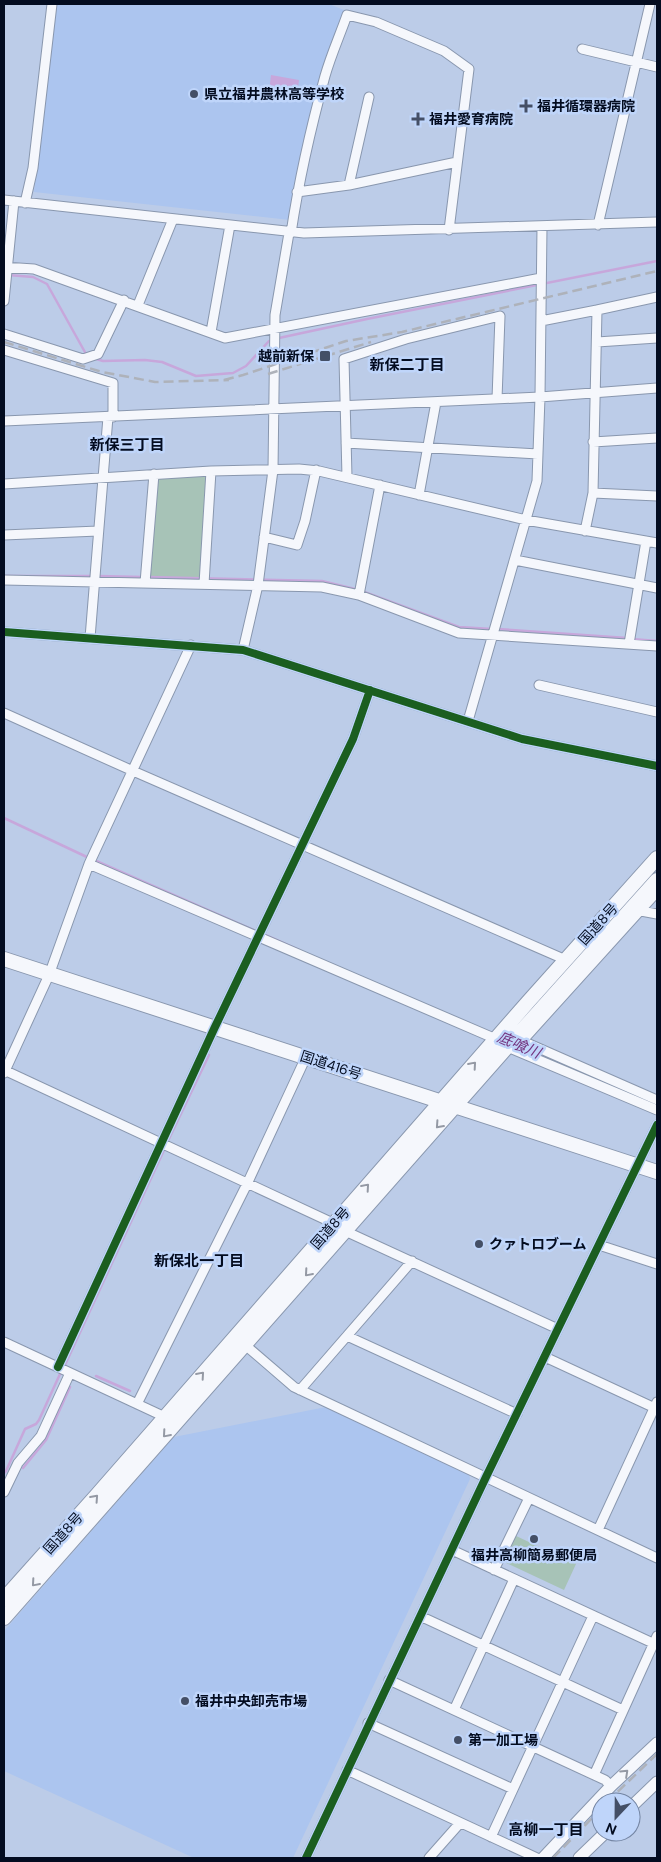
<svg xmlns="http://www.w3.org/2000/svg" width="661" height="1862" viewBox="0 0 661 1862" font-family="'DM Sans','Noto Sans JP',sans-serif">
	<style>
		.built { fill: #acc5ef }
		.green { fill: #a7c3b7 }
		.water { fill: #c7a7db }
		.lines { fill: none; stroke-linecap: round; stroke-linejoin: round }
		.stream { stroke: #c7a7db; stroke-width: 2.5 }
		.minor-casing { stroke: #8997ae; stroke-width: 11 }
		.major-casing { stroke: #8997ae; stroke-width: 13 }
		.highway-casing { stroke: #8997ae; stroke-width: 16 }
		.minor { stroke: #f5f7fc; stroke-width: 9 }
		.major { stroke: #f5f7fc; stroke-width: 11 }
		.highway { stroke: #f5f7fc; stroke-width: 14 }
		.rail { stroke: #aeb2ba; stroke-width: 2.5; stroke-dasharray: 10 5; stroke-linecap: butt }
		.cycleway-casing { stroke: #bfd5fa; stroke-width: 11 }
		.cycleway { stroke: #1b5e20; stroke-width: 8 }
		.oneway { stroke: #9499a4 }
		.poi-dot { fill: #444f66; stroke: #bfd5fa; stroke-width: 2 }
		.labels { text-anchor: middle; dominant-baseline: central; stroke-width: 5; stroke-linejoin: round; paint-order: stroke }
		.poi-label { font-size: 14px; font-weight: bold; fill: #030c20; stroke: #bfd5fa; text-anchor: start }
		.street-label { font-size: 14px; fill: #030c20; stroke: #bfd5fa }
		.neighbourhood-label { font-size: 15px; font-weight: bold; fill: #030c20; stroke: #bfd5fa }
		.water-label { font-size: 15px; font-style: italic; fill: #743580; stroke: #bfd5fa }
	</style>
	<rect width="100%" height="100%" fill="#bccce8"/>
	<path class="built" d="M57,4H329L344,10L330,54L290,220L34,192Z
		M326,1407L469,1474L470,1479L293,1858H194L4,1771V1631L174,1437Z"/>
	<path class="green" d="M209,471L204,577H148L154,474Z
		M514,1535L576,1564L564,1590L504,1562L503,1559Z"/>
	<path class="water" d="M271,75L299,80L297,96L269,92Z"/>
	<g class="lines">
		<path class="stream" d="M8,275L33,277L47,284L86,354
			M279,338L367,319L657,261
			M93,358L103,361L145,360L162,362L196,376L233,373L246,366L269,341
			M4,576H92
			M98,576L142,577
			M148,577L322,581L359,590L459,627L492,629
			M498,629L627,638
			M632,639L657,641
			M4,818L89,858
			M94,860L258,932
			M263,934L299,950
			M520,1046L657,1105
			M167,1143L209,1055
			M65,1365L165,1148
			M96,1376L130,1391
			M23,1468L46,1440L70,1387
			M4,1473L6,1471L25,1429L36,1424L39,1420L60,1374"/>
		<g class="minor-casing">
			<path id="minor" d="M582,49L657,67
				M349,185L369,97
				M297,192L349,185L457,162
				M4,200L304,233L657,222
				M25,203L33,168L52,4
				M598,225L650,4
				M291,233C299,180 311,127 325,76C331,55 340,35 347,15L376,22L444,51L469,69L449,230
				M4,267L34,269L225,338L541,278
				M4,301L14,201
				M138,305L173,219
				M541,321L597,310
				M211,332L230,225
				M4,334L83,359L98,354L124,300
				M597,342L657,338
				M4,350L113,383V417
				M4,421L540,397L657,388
				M593,442L657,438
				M346,443L538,454
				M347,477L344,359L406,339L500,316L497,399
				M4,484L211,471L299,469L319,471L526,520L657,543
				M593,493L657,496
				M419,495L436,402
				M585,531L593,493L597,310L657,297
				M4,535L98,531
				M264,537L297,545L305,521L316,470
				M515,560L657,588
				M4,580L322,587L359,595L459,633L657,646
				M145,583L154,474
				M204,584L211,471
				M359,595L380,485
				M4,632L243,650L522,739L657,766
				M90,638L108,417
				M629,644L646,541
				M243,650L258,585L273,470L275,315L289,233
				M539,685L657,712
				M4,713L133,771L566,960
				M468,721L537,481L540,397L542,227
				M89,864L496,1039
				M641,911L657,914
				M518,1039L657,1100
				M510,1048L657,1110
				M515,1049L657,892
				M4,1070L335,1224
				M4,1073L49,975L89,864L191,645
				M345,1231L558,1329
				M599,1245L657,1264
				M347,1336L517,1414
				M4,1342L165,1417
				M244,1344L294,1387L657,1558
				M545,1357L657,1409
				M58,1367L214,1029L353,739L370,690
				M300,1390L412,1261
				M137,1404L247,1184L306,1057
				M4,1492L18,1463L41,1436L70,1373
				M598,1530L657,1402
				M452,1550L657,1645
				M494,1570L529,1498
				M420,1616L623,1710
				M389,1680L605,1780L611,1786
				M454,1710L514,1579
				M368,1723L513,1789
				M347,1770L537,1858
				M594,1775L657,1636
				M491,1837L593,1616
				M306,1858L486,1477L657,1125
				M429,1858L460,1823"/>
		</g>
		<g class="major-casing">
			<path id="major" d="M631,1807L657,1782
				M543,1858L611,1786L657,1743
				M579,1858L606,1832"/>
		</g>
		<g class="highway-casing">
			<path id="highway" d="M4,959L657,1172
				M4,1599L97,1495L528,1002L657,858
				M4,1618L515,1038L657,880"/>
		</g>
		<use href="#minor" class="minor"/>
		<use href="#major" class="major"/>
		<use href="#highway" class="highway"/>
		<path class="rail" d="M4,342L102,372L155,382L229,380
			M268,374L371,342
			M224,380L243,375L346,341L402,332L657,271
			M607,1802L657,1754
			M553,1858L601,1809"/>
		<g class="cycleway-casing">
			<path id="cycleway" d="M4,632L243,650L522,739L657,766
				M58,1367L214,1029L353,739L370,690
				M306,1858L486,1477L657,1125"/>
		</g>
		<use href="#cycleway" class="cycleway"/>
	</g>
	<defs><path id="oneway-chevron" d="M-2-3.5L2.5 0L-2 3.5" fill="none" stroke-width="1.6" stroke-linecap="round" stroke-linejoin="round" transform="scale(1.25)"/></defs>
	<g class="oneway">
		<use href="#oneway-chevron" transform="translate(473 1065) rotate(-49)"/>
		<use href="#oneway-chevron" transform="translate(439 1125) rotate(132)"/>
		<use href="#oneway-chevron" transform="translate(366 1187) rotate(-49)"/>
		<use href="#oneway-chevron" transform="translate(308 1273) rotate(131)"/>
		<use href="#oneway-chevron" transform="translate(201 1375) rotate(-49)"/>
		<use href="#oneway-chevron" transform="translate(166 1434) rotate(131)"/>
		<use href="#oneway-chevron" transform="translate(95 1498) rotate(-48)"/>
		<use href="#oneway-chevron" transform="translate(35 1583) rotate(131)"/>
		<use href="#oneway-chevron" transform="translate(625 1773) rotate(-43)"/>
	</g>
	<g class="poi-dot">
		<circle cx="194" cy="94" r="5"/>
		<path d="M523.5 98.5h5v5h5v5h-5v5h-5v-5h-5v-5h5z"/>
		<path d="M415.5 111.5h5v5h5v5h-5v5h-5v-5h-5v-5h5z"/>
		<rect x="319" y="350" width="12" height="12" rx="2.5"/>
		<circle cx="479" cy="1244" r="5"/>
		<circle cx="534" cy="1539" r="5"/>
		<circle cx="185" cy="1701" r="5"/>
		<circle cx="458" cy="1740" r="5"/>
	</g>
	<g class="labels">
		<g class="poi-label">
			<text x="204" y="94">県立福井農林高等学校</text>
			<text x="537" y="106">福井循環器病院</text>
			<text x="429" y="119">福井愛育病院</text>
			<text x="314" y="356" text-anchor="end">越前新保</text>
			<text x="489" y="1244">クァトロブーム</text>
			<text x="534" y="1555" text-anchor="middle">福井高柳簡易郵便局</text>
			<text x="195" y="1701">福井中央卸売市場</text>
			<text x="468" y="1740">第一加工場</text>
		</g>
		<g class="street-label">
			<text transform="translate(598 924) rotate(-48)">国道8号</text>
			<text transform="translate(331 1065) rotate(18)">国道416号</text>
			<text transform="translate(330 1228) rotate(-49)">国道8号</text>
			<text transform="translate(63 1533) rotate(-48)">国道8号</text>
		</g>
		<g class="neighbourhood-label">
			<text x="407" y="365">新保二丁目</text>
			<text x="127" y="445">新保三丁目</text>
			<text x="199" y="1261">新保北一丁目</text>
			<text x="546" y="1830">高柳一丁目</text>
		</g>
		<g class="water-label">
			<text transform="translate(519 1045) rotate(23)">底喰川</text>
		</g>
	</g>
	<rect width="661" height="1862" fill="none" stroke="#030c20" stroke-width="10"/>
	<g transform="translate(616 1817) rotate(202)"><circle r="24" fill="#bfd5fa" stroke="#7485a3"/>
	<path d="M0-4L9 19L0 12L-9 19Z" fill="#444f66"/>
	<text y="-8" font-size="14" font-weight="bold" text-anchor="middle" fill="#030c20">N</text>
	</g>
</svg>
